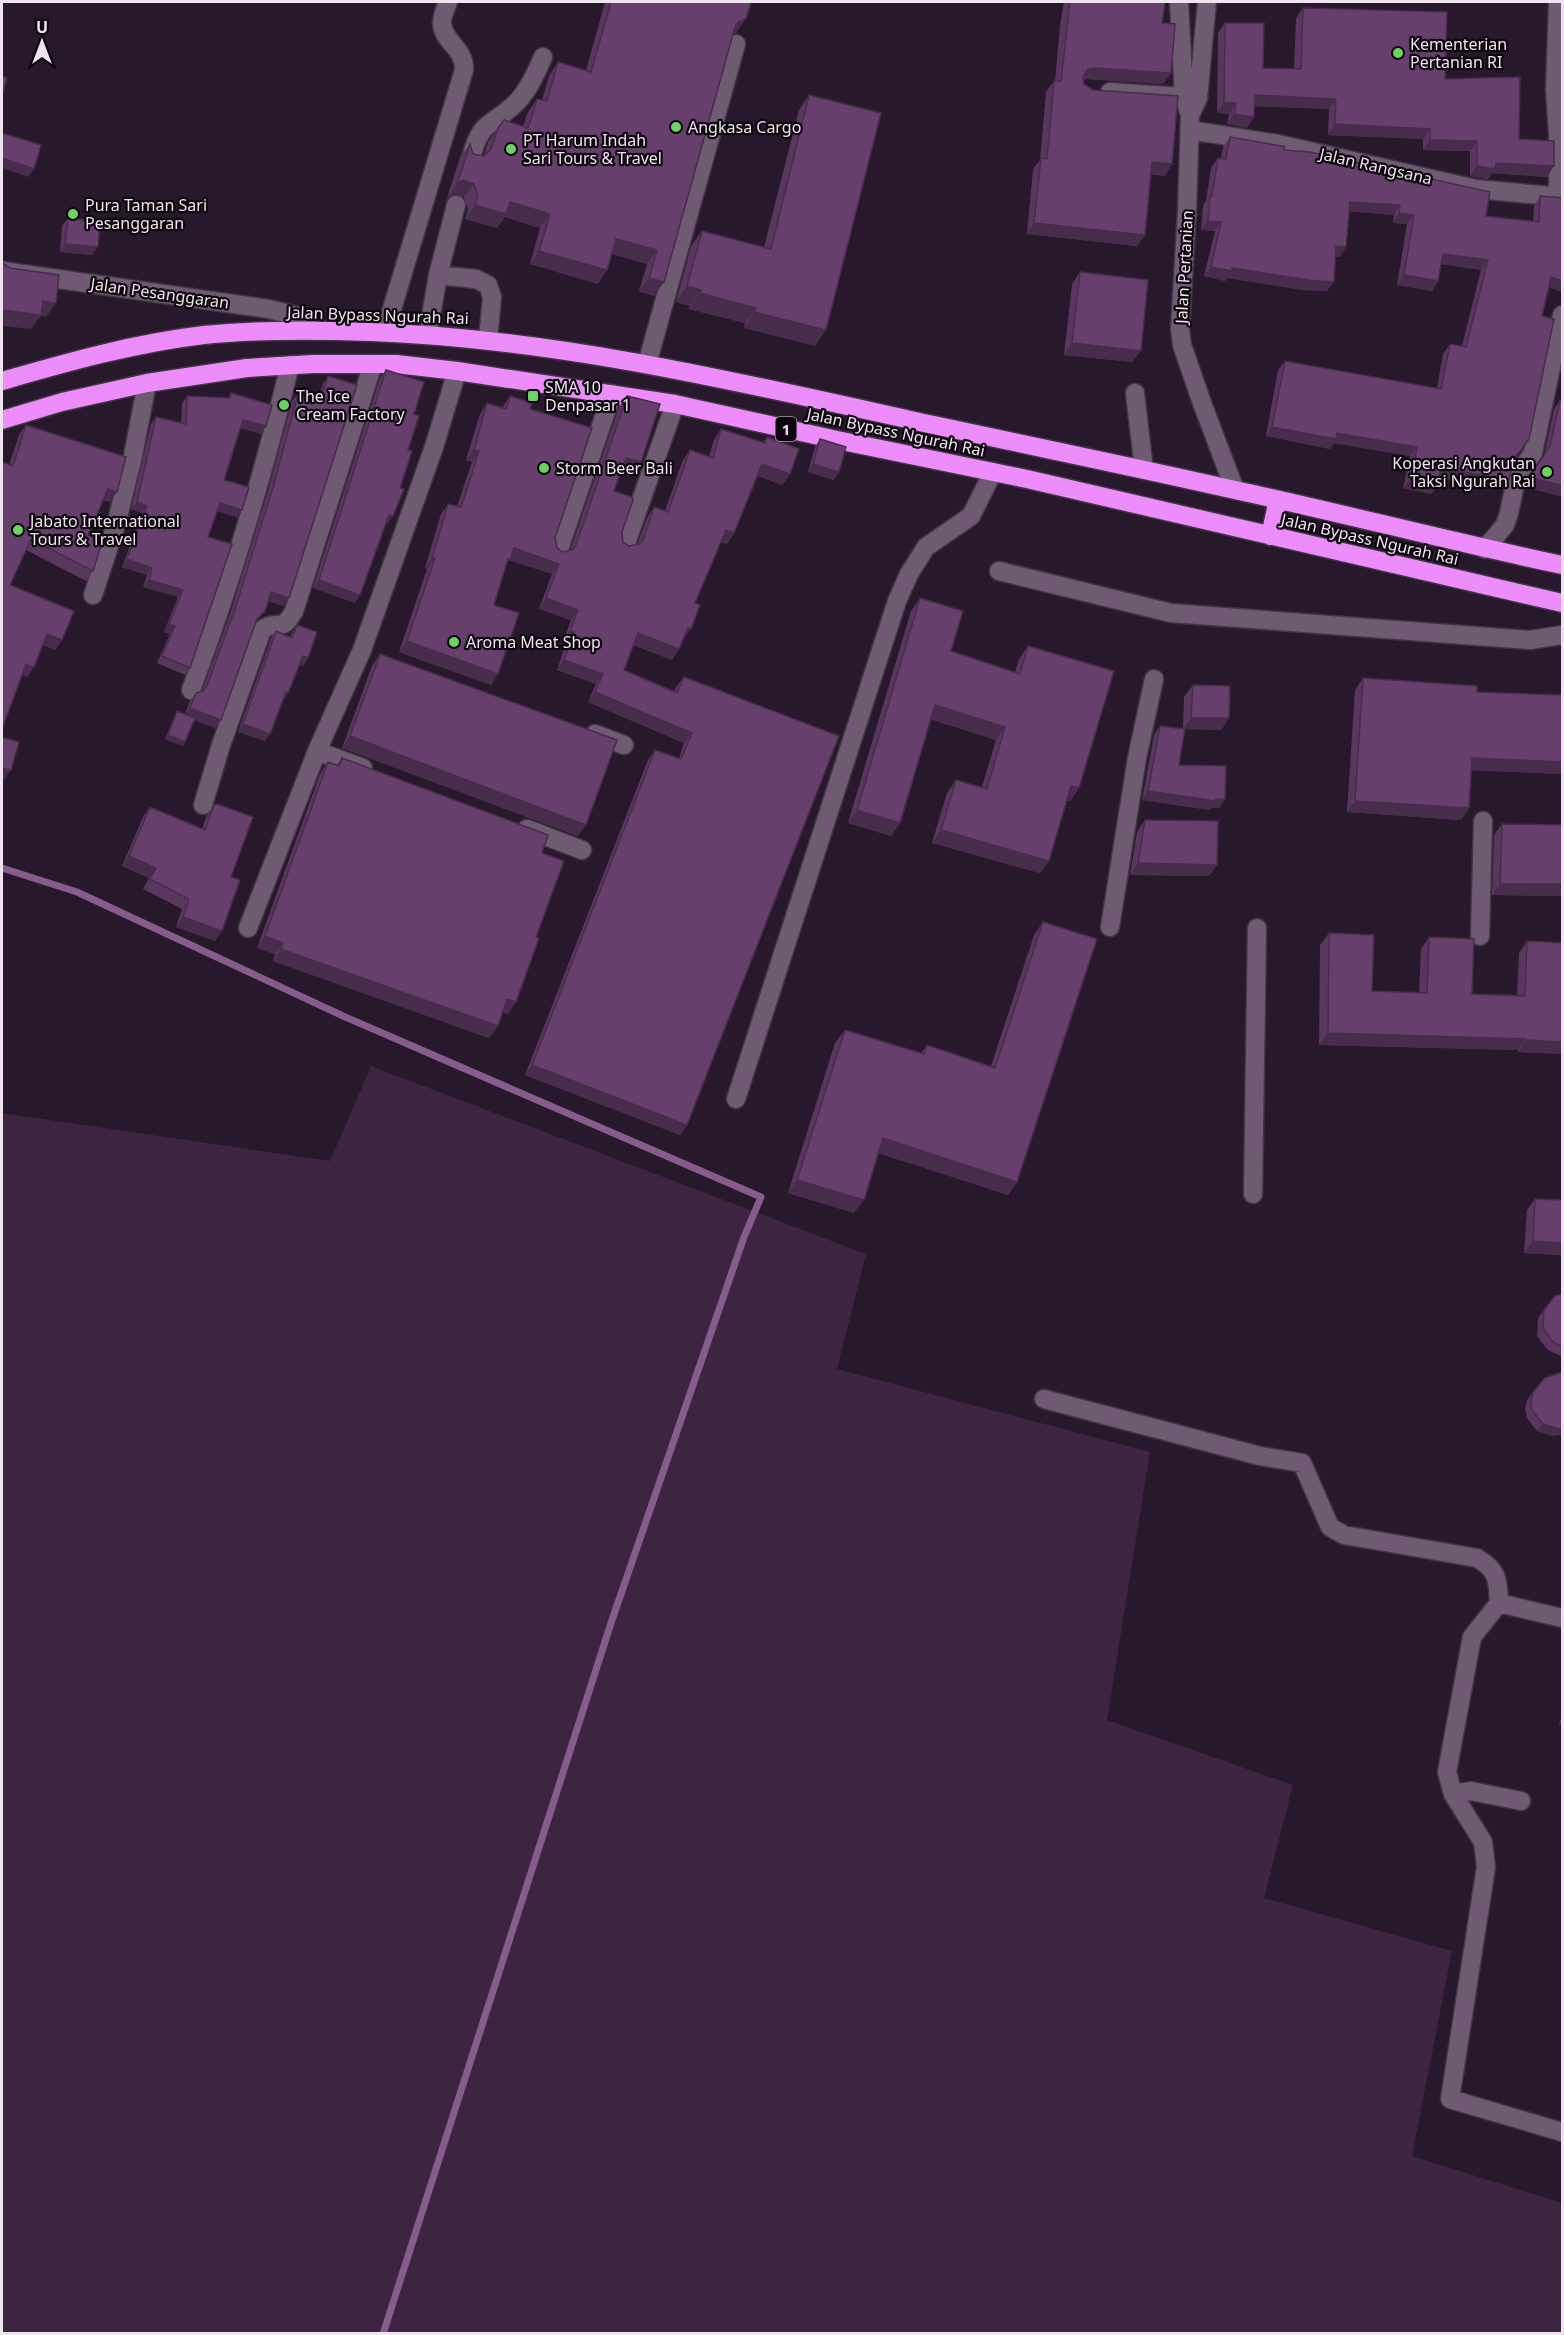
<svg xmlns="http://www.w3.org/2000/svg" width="1564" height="2335" viewBox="0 0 1564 2335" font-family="'Noto Sans',sans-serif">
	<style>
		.green { fill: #3d2441 }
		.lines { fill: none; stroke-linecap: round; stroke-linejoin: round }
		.stream { stroke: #865c8d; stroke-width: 7 }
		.minor-casing { stroke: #413543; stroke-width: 21 }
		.highway-casing { stroke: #413543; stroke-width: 21 }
		.minor { stroke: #6e5b71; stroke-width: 18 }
		.highway { stroke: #ec8dfb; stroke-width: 18 }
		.wall { fill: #59365e }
		.shaded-wall { fill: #482c4c }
		.building { fill: #673f6d; stroke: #482c4c; stroke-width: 1.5 }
		.poi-dot { fill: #6cd362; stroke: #0d060e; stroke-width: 2 }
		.labels { text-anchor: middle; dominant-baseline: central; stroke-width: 4.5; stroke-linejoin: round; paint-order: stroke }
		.shield { fill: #0d060e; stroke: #aaa1ac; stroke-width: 1.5 }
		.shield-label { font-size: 15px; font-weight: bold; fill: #eee3ef }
		.poi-label { font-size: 16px; fill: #eee3ef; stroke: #0d060e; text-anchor: start }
		.street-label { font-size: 16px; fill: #eee3ef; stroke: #0d060e }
	</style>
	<rect width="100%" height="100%" fill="#28182b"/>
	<path class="green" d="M371,1066L866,1254L837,1369L1150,1452L1107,1720L1293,1785L1264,1898L1452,1951L1412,2156L1562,2203V2333H2V1113L330,1161Z"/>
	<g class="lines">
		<path class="stream" d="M2,868L77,892L343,1016L761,1197L744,1237L611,1623L383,2334"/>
		<g class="minor-casing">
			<path id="minor" d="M1179,2L1184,96L1190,115
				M1207,2L1198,98L1190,115L1187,211L1180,329L1182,345L1202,403L1235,490
				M1110,92L1196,98
				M1190,130L1278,144L1476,189L1562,197
				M471,159C480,119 492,127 517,102C529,89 536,73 543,57
				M1558,197V134L1555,90L1558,2
				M2,271L269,309L297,316L313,330
				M438,275L476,279L488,285L492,297L488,339
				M385,332L464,70C465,48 444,43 442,24C441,18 446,8 448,2
				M428,333L438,275L456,205
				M647,364L736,44
				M1135,393L1144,470
				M625,546L675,404
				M1485,549L1505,525L1509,513L1517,475L1533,453L1562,315
				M558,552L612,394
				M999,571L1171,613L1530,640L1562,635
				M93,595L116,525L133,456L147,383
				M191,690C231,584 263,475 290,365
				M595,734L624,745
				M317,751L363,768
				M203,805L221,745L262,630C277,618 281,635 294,611L373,364
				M527,829L582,850
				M1110,927L1137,758L1154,679
				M248,928L317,751L362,650L434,447L457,371
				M1480,936L1483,821
				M736,1099L897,601L909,574L926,547L971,516L993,472
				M1253,1194L1257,928
				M1044,1399L1260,1456L1302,1463L1330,1527L1344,1535L1477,1558C1498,1570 1498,1580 1499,1603
				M1562,1618L1499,1603L1472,1637L1447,1772L1453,1794L1483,1842L1486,1867L1450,2099L1562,2132
				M1453,1794L1471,1791L1521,1801"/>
		</g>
		<g class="highway-casing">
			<path id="highway" d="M2,381C68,362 135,343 204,335C259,329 316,330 372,332C556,339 735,381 915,421C1022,444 1129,466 1235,490C1345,514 1453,542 1562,565
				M2,420L62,402L147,383L247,368L313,364H396L457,371L675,404L837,440L1027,479L1562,603
				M1270,536L1278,500"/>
		</g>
		<use href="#minor" class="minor"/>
		<use href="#highway" class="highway"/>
	</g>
	<path class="wall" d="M605,2H751L736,33L733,34L654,296L639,291L647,264L612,254L598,284L530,264L540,228L505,217L497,228L465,219L468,209L464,197L454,194L447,198L460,157L470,144L473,154L484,156L488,142L498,128L523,126L528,112L537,99L542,100L549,76L558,62L586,70Z
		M1064,2H1165L1162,23L1171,73L1163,84L1087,79L1083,80L1084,84L1172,164L1165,176L1151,174L1145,235L1137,246L1027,234L1033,169L1040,160L1046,92L1054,81H1055L1060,25Z
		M1303,8L1445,79L1519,139L1547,177L1492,173L1488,179L1470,176V151L1423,150V139L1328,135L1329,109L1255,106L1247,128L1227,124L1229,114L1217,113L1218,33L1225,23L1263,68L1294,69L1296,18Z
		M809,95L815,346L744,328L745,323L689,309L690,306L676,302L691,246L702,231L764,247L799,110Z
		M1230,137L1284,150L1486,216L1533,222L1534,206L1540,196L1563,198V292L1549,287L1542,316L1514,460L1502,489L1439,478L1438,485L1431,494L1403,488L1410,456L1334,443L1330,449L1266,436L1278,370L1285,361L1437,388L1443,354L1450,344L1462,346L1481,270L1441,264L1438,281L1432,291L1397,285L1407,224L1393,223L1394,215L1349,211L1346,247L1340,257L1335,256L1327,291L1303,290L1227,278L1225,281L1204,276L1215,231L1201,230L1203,205L1206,201L1211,168L1218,158L1221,159L1223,147Z
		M68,218L92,255L60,252L62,226Z
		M1080,272L1132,362L1064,355L1072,284Z
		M386,370L414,414L408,450L387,524H386L355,603L313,588L380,378Z
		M328,376L284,606L268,601L265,611L255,622L215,728L195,720L183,746L165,739L175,715L177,711L185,714L190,701L196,693L202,691L230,614L268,491L292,401L298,394L318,400L323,384Z
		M231,393L266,426L261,434L240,428L224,480L242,510L237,517L217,511L208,537L190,668L185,675L157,663L170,634L164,632L178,597L143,587L147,575L122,567L142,513L131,509L151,424L156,417L181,423L182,403L187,396L228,398Z
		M510,396L530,409L557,548L562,552L570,551L619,407L627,396L634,473L622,469L614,491L623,542L629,546L637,545L647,518L654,507L665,511L683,460L690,450L709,456L714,440L721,429L763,442L767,437L790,474L782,485L758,476L734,533L727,544L721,542L695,603L683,639L672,660L633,645L624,670L674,692L676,687L684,677L839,736L687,1125L680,1135L525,1075L648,760L655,750L679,758L684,743L588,702L596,684L557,670L566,643L563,642L571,620L539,609L552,574L509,560L506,564L494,605L498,674L491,685L399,652L427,569L425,568L441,514L448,504L457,506L472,462L466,460L480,414L487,403L502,408Z
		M1560,400L1563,401V497L1526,487L1528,480L1544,456L1554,409Z
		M26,425L110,502L103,500L88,535L93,571L86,581L26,550L10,585L62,640L55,650L43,645L34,667L27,677L22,675L2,729V465L3,462L9,465L19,435Z
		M820,439L834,480L808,472L815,447Z
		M920,598L951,651L1015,672L1019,659L1028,646L1079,788L1070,801L1066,800L1040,873L932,843L947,793L956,780L982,787L996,740L931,719L900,823L891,836L848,823L911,611Z
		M297,625L308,658L303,666L300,665L288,693L283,701L282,700L265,741L238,732L271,638L276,631L290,637L292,632Z
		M380,654L578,836L342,748L372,666Z
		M1363,678L1477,692L1563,695V774L1471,770L1469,808L1461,820L1347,812L1355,690Z
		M1193,685L1229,718L1221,730L1185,729L1179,765L1225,799L1219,808H1211L1210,810L1142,800L1154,735L1160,726L1183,729L1184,697Z
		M342,758L542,853L508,1014L502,1012L498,1026L489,1038L273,961L275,954L257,948L320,774L328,762L337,765Z
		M214,805L231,877L215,941L176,927L182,909L143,889L149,878L122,866L143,817L150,807L202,829L207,815Z
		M1145,820L1217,865L1209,876L1130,875L1137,832Z
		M1502,824L1563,825V896L1492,895L1494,835Z
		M1043,922L1017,1182L1008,1195L878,1153L854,1213L788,1193L835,1043L845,1030L921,1053L927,1045L991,1066L1034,935Z
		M1329,933L1372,991L1419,993L1421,949L1429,937L1472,994L1517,995L1519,953L1527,941L1563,1054L1518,1052V1050L1319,1045L1320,945Z
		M1535,1199L1563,1200V1255L1524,1253L1527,1210Z
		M1563,1294V1356H1561L1548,1350L1537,1336L1538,1318L1544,1310Z
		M1563,1372V1434L1553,1436L1537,1431L1527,1418L1525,1409L1527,1400L1533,1392Z
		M1563,1712V1725L1559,1724Z"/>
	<path class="shaded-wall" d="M746,19L736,33L729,36L738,22Z
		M1095,68L1171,73L1163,84L1087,79L1081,80L1088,69Z
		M1255,95L1336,99L1329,109L1248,106Z
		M1224,103H1236L1229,114L1217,113Z
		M1234,114L1254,117L1247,128L1227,124Z
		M1335,124L1430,129L1423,139L1328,135Z
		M1430,140L1477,141L1470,151L1423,150Z
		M2,158L34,169L28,177L2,168Z
		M1152,162L1172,164L1165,176L1145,174Z
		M1496,163L1554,166L1547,177L1492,173L1488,179L1470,176L1477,166Z
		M463,180L474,184L464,197L454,194L447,198L457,184Z
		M510,202L550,214L540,228L505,217L497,228L465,219L475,205Z
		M1350,202L1400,205L1394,215L1343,211Z
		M1399,213L1414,215L1407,224L1393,223Z
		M1208,221L1221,222L1215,231L1201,230Z
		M1034,223L1145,235L1137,246L1027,234Z
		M616,239L657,250L647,264L607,252Z
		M65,244L98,247L92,255L60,252Z
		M1336,246L1346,247L1340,257L1329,256Z
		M539,251L607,270L598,284L530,264Z
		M1443,254L1488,260L1481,270L1436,263Z
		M1211,267L1232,268L1334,282L1327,291L1303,290L1227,278L1225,281L1204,276Z
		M1404,275L1438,281L1432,291L1397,285Z
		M1551,277L1563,281V292L1545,286Z
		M649,278L664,282L654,296L639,291Z
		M687,286L701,290L690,306L676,302Z
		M700,293L756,308L745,323L689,309Z
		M43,301L56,303L46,317L41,316L31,329L2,326V310Z
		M754,312L826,330L815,346L744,328Z
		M1072,343L1141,351L1132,362L1064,355Z
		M243,420L266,426L261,434L238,427Z
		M1272,427L1337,433L1417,447L1410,456L1334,443L1330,449L1266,436Z
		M474,450L479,451L472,462L466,460Z
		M626,458L641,462L634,473L619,468Z
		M762,464L790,474L782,485L755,475Z
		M813,464L839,472L834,480L808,472Z
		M1441,468L1509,480L1502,489L1435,478Z
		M1532,478L1563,486V497L1526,487Z
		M1410,479L1438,485L1431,494L1403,488Z
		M108,489L117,492L110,502L101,499Z
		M137,502L147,506L142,513L131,509Z
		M220,503L242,510L237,517L215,510Z
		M389,515L393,516L387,524L384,523Z
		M726,530L734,533L727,544L718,541Z
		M514,548L559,564L552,574L509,560L502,570Z
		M432,558H435L427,569L425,568Z
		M127,559L152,568L147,575L122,567Z
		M149,580L183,590L178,597L143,587Z
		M319,580L360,595L355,603L313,588Z
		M271,592L289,598L284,606L266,600Z
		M546,598L578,610L571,620L539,609Z
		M169,624L175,626L170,634L164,632Z
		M688,628L691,629L683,639Z
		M570,631L574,632L566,643L563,642Z
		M638,633L679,649L672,660L631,644Z
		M47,634L62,640L55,650L40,644Z
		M407,641L498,674L491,685L399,652Z
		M303,656L308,658L303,666L298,664Z
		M564,660L603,674L596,684L557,670Z
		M26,664L34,667L27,677L19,674Z
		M286,692L288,693L283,701L280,700Z
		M595,692L692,733L684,743L588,702Z
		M935,705L1005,727L996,740L926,718Z
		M190,708L221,720L215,728L184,716Z
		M1191,718H1229L1221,730L1183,729Z
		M243,724L270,734L265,741L238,732Z
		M168,735L185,742L183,746L165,739Z
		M350,736L586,825L578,836L342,748Z
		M1472,758L1563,762V774L1464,770Z
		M2,768L11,770L4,780H2Z
		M1071,786L1079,788L1070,801L1061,799Z
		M1148,791L1216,799H1225L1219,808H1211L1210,810L1142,800Z
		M1355,801L1469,808L1461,820L1347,812Z
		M857,810L900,823L891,836L848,823Z
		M941,830L1049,861L1040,873L932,843Z
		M129,856L156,868L149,878L122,866Z
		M1138,863L1217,865L1209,876L1130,875Z
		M1500,884H1563V896L1492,895Z
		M183,917L222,931L215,941L176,927Z
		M265,936L283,943L275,954L257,948Z
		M281,949L498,1026L489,1038L273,961Z
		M507,999L516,1002L508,1014L499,1011Z
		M1328,1033L1526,1039L1518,1050L1319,1045Z
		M1526,1040L1563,1042V1054L1518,1052Z
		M532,1065L687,1125L680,1135L525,1075Z
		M883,1138L1017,1182L1008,1195L874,1151Z
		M797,1180L864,1200L854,1213L788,1193Z
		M1533,1241L1563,1243V1255L1524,1253Z
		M1543,1424L1563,1428V1434L1553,1436L1537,1431Z"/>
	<path class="building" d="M611,2H751L746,19L738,22L735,27L664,282L649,278L657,250L616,239L607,270L539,251L550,214L510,202L506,214L475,205L478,195L474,184L463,180L457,184L470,144L473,154L484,156L491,149L498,128L504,120L528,128L537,99L547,101L558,62L591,72Z
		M1070,2H1165L1162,23L1175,24L1171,73L1095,68L1088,69L1083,77L1084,84L1093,90L1178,96L1172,164L1152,162L1145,235L1034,223L1041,158L1047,159L1054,81H1061Z
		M1303,8L1447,12L1445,79L1520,77L1519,139L1554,141V166L1496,163L1495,169L1477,166V141L1430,140V129L1335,124L1336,99L1255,95L1254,117L1234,114L1236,103H1224L1225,23H1264L1263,68L1301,69Z
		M2,76L7,78L2,95Z
		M809,95L881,113L826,330L754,312L756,308L700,293L701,290L687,286L702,231L771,249Z
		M2,133L41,145L34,169L2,158Z
		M1230,137L1282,146H1284V150L1310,152L1490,192L1486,216L1539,222L1540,196L1563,198V281L1551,277L1542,316L1554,319L1529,439L1514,459L1509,480L1441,468L1438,485L1410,479L1417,447L1337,433L1336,439L1272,427L1285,361L1441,389L1450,344L1466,347L1488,260L1443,254L1438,281L1404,275L1414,215L1399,213L1400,205L1350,202L1346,247L1336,246L1334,282L1309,280L1232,268V271L1211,267L1221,222L1208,221L1210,196H1212L1218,158L1226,159Z
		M68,218L100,222L98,247L65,244Z
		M2,263L10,268L59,275L56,303L43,301L41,315L2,310Z
		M1080,272L1148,280L1141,351L1072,343Z
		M386,370L424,382L414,414L419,416L408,450L412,451L400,488L404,489L393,516L389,515L360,595L319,580Z
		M328,376L357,385L289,598L271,592L265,611L257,619L221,720L190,708L196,693L203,691L207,686L236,606L274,484L298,394L320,401Z
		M231,393L272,405L266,426L243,420L224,480L249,487L242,510L220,503L208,537L232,544L190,668L162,656L175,626L169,624L183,590L149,580L152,568L127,559L147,506L137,502L156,417L186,424L187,396L230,398Z
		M510,396L532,403L530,409L592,428L555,538L557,548L562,552L572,550L576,545L627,396L660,404L641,462L626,458L614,491L632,497L633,500L622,532L623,542L629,546L639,544L643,540L654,507L668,512L690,450L713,458L721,429L765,443L767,437L799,449L790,474L762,464L734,533L726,530L695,603L700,605L691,629L688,628L679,649L638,633L624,670L677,693L684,677L839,736L687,1125L532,1065L655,750L681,759L692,733L595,692L603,674L564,660L574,632L570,631L578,610L546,598L559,564L514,548L510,560L508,559L494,605L519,613L498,674L407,641L435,558H432L448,504L461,507L479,451L474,450L487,403L506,409Z
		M1560,400L1563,401V486L1532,478L1534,470L1550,446Z
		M26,425L126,457L117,492L108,489L88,535L102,542L93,571L31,539L10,585L74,611L62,640L47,634L34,667L26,664L2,729V466L3,462L13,466Z
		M820,439L846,447L839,472L813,464Z
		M920,598L963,611L951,651L1020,674L1028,646L1114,671L1079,788L1071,786L1049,861L941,830L956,780L987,789L1005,727L935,705L900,823L857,810Z
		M297,625L317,632L308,658L303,656L288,693L286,692L270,734L243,724L276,631L292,638Z
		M380,654L617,740L586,825L350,736Z
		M1363,678L1477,686V692L1563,695V762L1472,758L1469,808L1355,801Z
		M1193,685L1230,686L1229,718H1191Z
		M177,711L195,718L185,742L168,735Z
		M1160,726L1185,729L1179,765L1226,766L1225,799H1216V801L1148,791Z
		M2,737L19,742L11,770L2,768Z
		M342,758L548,835L542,853L564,861L536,937L539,938L516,1002L507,999L498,1026L281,949L283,943L265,936L328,762L339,766Z
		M217,804L253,817L231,877L240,880L222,931L183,917L189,899L150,879L156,868L129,856L150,807L205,830L214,805Z
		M1145,820L1218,821L1217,865L1138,863Z
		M1502,824L1563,825V884H1500Z
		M1043,922L1097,939L1017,1182L883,1138L864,1200L797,1180L845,1030L924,1054L927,1045L995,1068Z
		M1329,933L1374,935L1372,991L1427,993L1429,937L1474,939L1472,994L1525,996L1527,941L1563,943V1042L1526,1040V1039L1328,1033Z
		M1535,1199L1563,1200V1243L1533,1241Z
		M1563,1294V1347L1553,1342L1543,1328L1544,1310L1555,1296Z
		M1563,1372V1428L1559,1429L1543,1424L1532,1410L1531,1401L1533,1392L1545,1378Z"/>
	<g class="poi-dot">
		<circle cx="1398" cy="53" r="6"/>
		<circle cx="676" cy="127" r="6"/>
		<circle cx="511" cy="149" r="6"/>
		<circle cx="73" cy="214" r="6"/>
		<rect x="527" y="390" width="12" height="12" rx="3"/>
		<circle cx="284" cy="405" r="6"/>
		<circle cx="544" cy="468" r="6"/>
		<circle cx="1547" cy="472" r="6"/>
		<circle cx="18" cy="530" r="6"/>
		<circle cx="454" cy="642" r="6"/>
	</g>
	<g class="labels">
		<rect class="shield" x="775.5" y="417" width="21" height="24" rx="4.5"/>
		<g class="shield-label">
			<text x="786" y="429">1</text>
		</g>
		<g class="poi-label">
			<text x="1410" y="44">Kementerian<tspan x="1410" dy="18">Pertanian RI</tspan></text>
			<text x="688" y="127">Angkasa Cargo</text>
			<text x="523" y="140">PT Harum Indah<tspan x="523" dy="18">Sari Tours &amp; Travel</tspan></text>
			<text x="85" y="205">Pura Taman Sari<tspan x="85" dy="18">Pesanggaran</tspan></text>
			<text x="545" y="387">SMA 10<tspan x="545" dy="18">Denpasar 1</tspan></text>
			<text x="296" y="396">The Ice<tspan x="296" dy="18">Cream Factory</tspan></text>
			<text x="1535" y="463" text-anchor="end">Koperasi Angkutan<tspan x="1535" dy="18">Taksi Ngurah Rai</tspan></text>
			<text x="556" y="468">Storm Beer Bali</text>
			<text x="30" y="521">Jabato International<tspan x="30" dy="18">Tours &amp; Travel</tspan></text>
			<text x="466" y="642">Aroma Meat Shop</text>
		</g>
		<g class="street-label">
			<text transform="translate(1376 166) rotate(13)">Jalan Rangsana</text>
			<text transform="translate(1184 267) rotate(-87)">Jalan Pertanian</text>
			<text transform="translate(160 293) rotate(8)">Jalan Pesanggaran</text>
			<text transform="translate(378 315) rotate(2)">Jalan Bypass Ngurah Rai</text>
			<text transform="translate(896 432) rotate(12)">Jalan Bypass Ngurah Rai</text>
			<text transform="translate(1370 539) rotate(13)">Jalan Bypass Ngurah Rai</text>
		</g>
	</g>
	<rect width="1564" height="2335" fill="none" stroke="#eee3ef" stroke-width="6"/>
	<g transform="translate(42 42)" stroke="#0d060e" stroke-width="4.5" paint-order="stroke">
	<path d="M0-4.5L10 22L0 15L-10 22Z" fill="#eee3ef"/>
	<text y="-9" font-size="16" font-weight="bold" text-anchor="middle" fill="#eee3ef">U</text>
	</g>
</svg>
